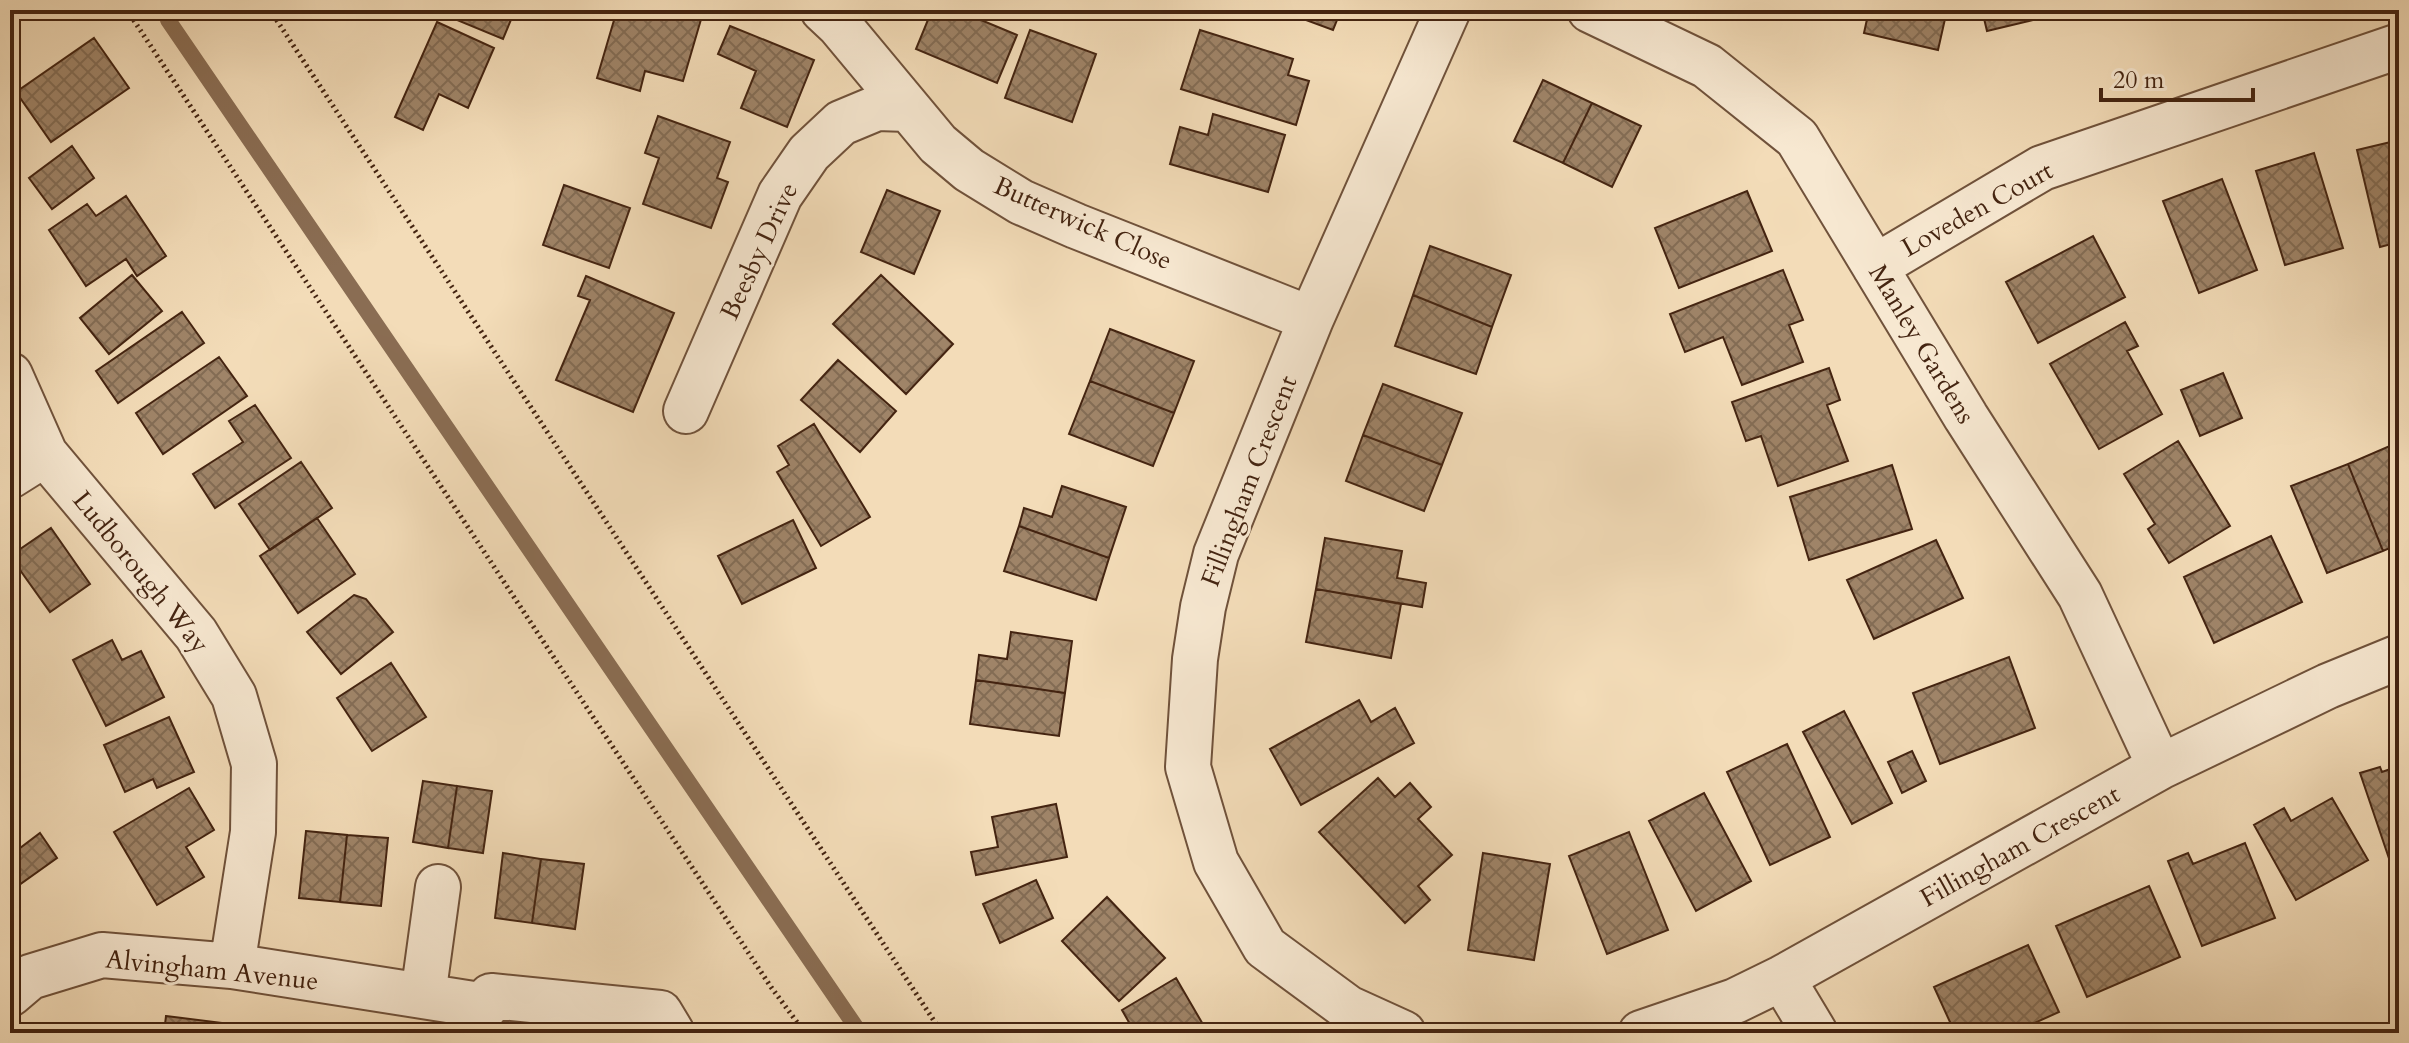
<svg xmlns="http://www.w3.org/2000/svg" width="2409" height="1043" viewBox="0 0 2409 1043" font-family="Cardo,serif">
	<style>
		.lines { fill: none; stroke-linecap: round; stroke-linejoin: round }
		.stream { stroke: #8a6d53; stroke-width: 16 }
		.building { fill: url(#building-cross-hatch); stroke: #442411; stroke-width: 2 }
		.minor-casing { stroke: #70523b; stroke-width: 48 }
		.path { stroke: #442411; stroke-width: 5; stroke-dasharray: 2 4; stroke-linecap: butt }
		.minor { stroke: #f7e8d1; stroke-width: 44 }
		.labels { text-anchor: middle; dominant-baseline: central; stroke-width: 6; stroke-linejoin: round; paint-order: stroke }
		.street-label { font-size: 26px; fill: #442411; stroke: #f7e8d1 }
	</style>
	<defs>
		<pattern id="building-cross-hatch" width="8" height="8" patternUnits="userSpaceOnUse" patternTransform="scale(2)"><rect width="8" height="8" fill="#9f8468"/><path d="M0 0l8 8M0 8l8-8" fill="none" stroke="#836c54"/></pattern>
	</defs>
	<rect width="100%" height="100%" fill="#f3dcb8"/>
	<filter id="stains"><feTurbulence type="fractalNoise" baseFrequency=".0025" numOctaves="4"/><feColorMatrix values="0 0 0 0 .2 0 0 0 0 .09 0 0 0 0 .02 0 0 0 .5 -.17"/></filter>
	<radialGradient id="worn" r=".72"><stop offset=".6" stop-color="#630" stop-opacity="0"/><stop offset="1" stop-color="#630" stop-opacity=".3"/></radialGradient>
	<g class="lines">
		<path class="stream" d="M168,20L860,1033"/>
	</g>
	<path class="building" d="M441,10H515L503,39L440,13Z
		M617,10H682L702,16L683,81L645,71L640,91L597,78Z
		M932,10H957L1017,35L997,83L916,49Z
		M1279,10H1341L1333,30Z
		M1869,10H1947L1938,50L1864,33Z
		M1982,10H2027L2029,21L1987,31Z
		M2027,10H2075L2029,21Z
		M437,22L494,48L468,108L439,94L423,130L395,117Z
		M730,26L814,60L787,127L741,108L756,71L718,54Z
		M1030,30L1096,54L1072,122L1005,98Z
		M1200,30L1293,59L1288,75L1309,81L1296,125L1181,89Z
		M94,38L129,88L51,142L16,92Z
		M1543,80L1592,103L1563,163L1514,141Z
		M1592,103L1641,126L1612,187L1563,163Z
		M1213,114L1285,135L1268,192L1170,164L1180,127L1208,135Z
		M658,116L730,142L717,178L728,182L711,228L643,204L659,158L645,153Z
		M2399,140V242L2380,247L2357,150Z
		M72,146L94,178L52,209L29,178Z
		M2314,153L2343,248L2285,265L2256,171Z
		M2222,179L2257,270L2199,293L2163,201Z
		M564,185L630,208L609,268L543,245Z
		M887,190L940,211L914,274L861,252Z
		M1747,191L1772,251L1679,288L1655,228Z
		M126,196L166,256L137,276L126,259L86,286L49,230L87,204L96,216Z
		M2093,236L2125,297L2038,343L2006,282Z
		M1430,246L1511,275L1492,327L1413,295Z
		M1783,270L1803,320L1789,325L1803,362L1742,385L1723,337L1685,352L1670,314Z
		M132,275L162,311L109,354L80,318Z
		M881,275L953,344L906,394L833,324Z
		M586,276L674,313L633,412L556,380L590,300L578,296Z
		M1413,295L1492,327L1476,374L1395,346Z
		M182,312L204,343L118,403L96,371Z
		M2125,322L2138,346L2127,351L2162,414L2099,449L2050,364Z
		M1110,329L1194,361L1174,413L1090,381Z
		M219,357L247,396L163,454L136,413Z
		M838,360L896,411L860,452L801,400Z
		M1829,368L1840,400L1827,405L1848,461L1778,486L1761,436L1746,441L1732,402Z
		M2223,373L2242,418L2200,436L2181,390Z
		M1090,381L1174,413L1153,466L1069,434Z
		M1383,384L1462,413L1442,465L1363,435Z
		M255,405L291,458L215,508L193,474L243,442L229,421Z
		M814,424L870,517L821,546L777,472L789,465L778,446Z
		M1363,435L1442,465L1424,511L1346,481Z
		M2178,441L2230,526L2169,563L2148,529L2155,524L2124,474Z
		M2399,442V544L2383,551L2348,464Z
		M301,462L332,508L270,550L239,504Z
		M2348,464L2383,551L2327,573L2291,486Z
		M1892,465L1912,529L1809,560L1790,497Z
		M1062,486L1126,507L1109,558L1019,526L1024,508L1052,517Z
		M317,518L355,574L298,613L260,556Z
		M793,520L816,568L742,604L718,556Z
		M1019,526L1109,558L1096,600L1004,571Z
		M51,528L90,584L50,612L10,556Z
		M2271,536L2302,602L2214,643L2184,577Z
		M1325,538L1402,551L1397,578L1426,583L1422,607L1316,589Z
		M1936,540L1963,598L1874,639L1847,580Z
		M1316,589L1401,604L1391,658L1306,642Z
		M354,595L366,599L393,632L341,674L307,632Z
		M1011,632L1072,641L1065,693L976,680L979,655L1007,659Z
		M112,640L122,660L141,651L164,697L106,726L73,660Z
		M2009,657L2035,728L1940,764L1913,693Z
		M391,663L426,717L372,751L337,698Z
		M976,680L1065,693L1059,736L970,724Z
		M1359,700L1371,722L1395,708L1414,743L1301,805L1270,749Z
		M1844,711L1892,803L1852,824L1803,732Z
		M169,717L194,772L157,788L153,779L125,792L104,745Z
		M1787,744L1830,837L1770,865L1727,772Z
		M1912,751L1926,781L1902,793L1888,762Z
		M2399,766V882H2397L2360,773L2380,767L2382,772Z
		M1378,778L1395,797L1410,783L1431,807L1418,819L1452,855L1418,886L1430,900L1405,923L1319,832Z
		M423,781L457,786L448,848L413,842Z
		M457,786L492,791L483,853L448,848Z
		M189,788L214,830L186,847L204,877L157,905L114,832Z
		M1704,793L1751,881L1696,911L1649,821Z
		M2332,798L2368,860L2296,900L2254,825L2284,808L2291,821Z
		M1056,804L1067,857L976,875L971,852L998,847L992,817Z
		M306,831L347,835L340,902L299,898Z
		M1629,832L1668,930L1607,954L1569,856Z
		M40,833L57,858L19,885L10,873V834L20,848Z
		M347,835L388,838L381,906L340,902Z
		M2245,843L2275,918L2202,946L2168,861L2188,853L2193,864Z
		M503,853L541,859L532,923L495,918Z
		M1483,853L1550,864L1534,960L1468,950Z
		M541,859L584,864L575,929L532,923Z
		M1036,880L1053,918L1000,943L983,904Z
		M2149,886L2180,957L2087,997L2056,926Z
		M1107,897L1165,958L1119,1001L1062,941Z
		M2028,945L2059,1012L2012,1033H1955L1934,987Z
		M1176,978L1208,1033H1135L1122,1010Z
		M166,1016L223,1023L222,1033H164Z"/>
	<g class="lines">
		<g class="minor-casing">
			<path id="minor" d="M823,10L839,25L938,144L969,170L1021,202L1076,226L1311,319
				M1590,10L1707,66L1797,138L1966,417L2080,595L2160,767
				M1875,267L2042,168L2399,46
				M10,375L45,454L196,634L234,696L254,764L253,832L232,966
				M686,411L780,195L809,153L841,123L877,108L908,109
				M10,476L45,454
				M1782,978L1815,1033
				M10,994L30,977L102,955L232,966L486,1006L491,996L660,1013L672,1033
				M423,996L438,887
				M1403,1033L1348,1008L1265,947L1216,862L1188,767L1195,659L1203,607L1216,554L1311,319L1448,10
				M1641,1033L1735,1001L1782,978L2160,767L2328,686L2399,657"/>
		</g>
		<path class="path" d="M127,10L771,987L805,1033
			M270,10L942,1033"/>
		<use href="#minor" class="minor"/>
	</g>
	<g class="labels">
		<g class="street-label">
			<text transform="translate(1977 209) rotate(-29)">Loveden Court</text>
			<text transform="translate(1083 223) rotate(24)">Butterwick Close</text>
			<text transform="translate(759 251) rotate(-65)">Beesby Drive</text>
			<text transform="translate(1922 344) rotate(59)">Manley Gardens</text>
			<text transform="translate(1249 481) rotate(-69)">Fillingham Crescent</text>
			<text transform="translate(141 572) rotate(51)">Ludborough Way</text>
			<text transform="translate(2020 846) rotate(-29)">Fillingham Crescent</text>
			<text transform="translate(212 970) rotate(6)">Alvingham Avenue</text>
		</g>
	</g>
	<rect width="2409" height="1043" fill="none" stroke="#f3dcb8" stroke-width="40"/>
	<rect x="12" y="12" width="2385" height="1019" fill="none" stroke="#442411" stroke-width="4"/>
	<rect x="20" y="20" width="2369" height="1003" fill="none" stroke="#442411" stroke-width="2"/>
	<path d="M2101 88v12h152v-12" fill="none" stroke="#442411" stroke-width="4"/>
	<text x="2113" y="88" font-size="24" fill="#442411" stroke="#f7e8d1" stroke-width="6" paint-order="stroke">20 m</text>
	<rect width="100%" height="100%" filter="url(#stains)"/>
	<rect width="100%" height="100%" fill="url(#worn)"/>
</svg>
